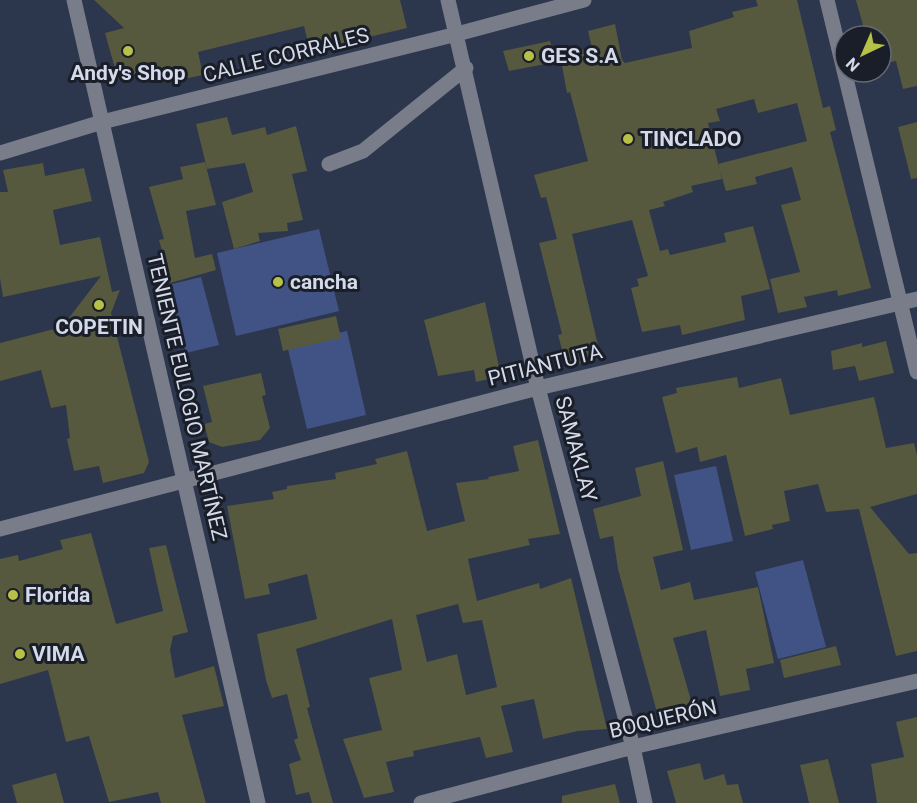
<svg xmlns="http://www.w3.org/2000/svg" width="917" height="803" viewBox="0 0 917 803" font-family="Roboto,sans-serif">
	<style>
		.green { fill: #405384 }
		.building { fill: #56593d; fill-rule: evenodd }
		.lines { fill: none; stroke-linecap: round; stroke-linejoin: round }
		.minor { stroke: #787d89; stroke-width: 15 }
		.poi-dot { fill: #b8c147; stroke: #191e28; stroke-width: 2 }
		.labels { text-anchor: middle; dominant-baseline: central; stroke-width: 6; stroke-linejoin: round; paint-order: stroke }
		.street-label { font-size: 21px; fill: #d4dae9; stroke: #191e28 }
		.poi-label { font-size: 21px; font-weight: bold; fill: #d4dae9; stroke: #191e28; text-anchor: start }
	</style>
	<rect width="100%" height="100%" fill="#2c364d"/>
	<path class="green" d="M319,229L339,311L236,336L217,253Z
		M201,277L219,345L186,353L168,285Z
		M347,331L366,415L307,429L287,345Z
		M716,466L733,541L691,550L674,475Z
		M803,560L826,647L778,659L755,572Z"/>
	<path class="building" d="M94,0H400L407,28L310,51L304,26L198,52L203,75L164,83L159,67L118,79L105,33L124,28Z
		M756,0H797L823,108L830,106L836,130L830,132L871,288L838,296L837,290L804,297L807,307L778,313L770,279L800,272L781,205L801,200L792,167L755,177L757,184L726,191L718,164L807,141L797,103L758,113L754,99L716,109L720,121L708,123L722,179L691,186L693,192L663,202L665,206L649,210L660,251L668,249L670,255L726,242L724,233L753,226L770,289L741,296L745,320L682,335L680,325L642,332L631,288L639,286L637,279L648,276L632,220L572,234L601,358L567,367L558,335L562,334L539,243L557,239L546,197L541,198L534,175L588,161L570,92L567,93L560,55L592,48L588,31L615,24L622,60L625,63L692,48L689,31L734,17L732,12L758,6Z
		M856,0H917V86L903,89L896,61L881,64V36H866Z
		M550,41L556,62L509,71L503,51Z
		M227,117L232,135L265,127L267,135L296,126L307,171L292,174L303,220L287,223L288,231L258,233L260,241L234,249L222,202L253,192L245,163L207,169L196,124Z
		M917,122V178L911,179L898,127Z
		M205,162L216,205L186,211L195,258L212,254L216,270L170,283L163,266L166,265L159,240L164,239L149,187L183,179L180,167Z
		M43,163L45,176L84,168L92,201L53,210L60,245L100,237L112,292L120,290L111,313L149,462L144,473L103,483L99,466L74,471L67,439L70,438L66,405L51,408L41,370L0,381V343L62,327L101,276L3,297L0,278V192H8L3,170Z
		M485,302L501,376L476,382L474,370L438,376L424,320Z
		M336,316L341,338L283,351L278,329Z
		M886,341L894,373L859,381L855,366L833,370L831,351L862,343V347Z
		M261,373L266,395L262,396L270,428L260,440L222,447L209,442L204,424L212,422L203,386Z
		M737,377L739,388L781,378L790,415L874,397L886,448L914,443L917,455V494L870,507L909,554L917,553V651L896,656L859,509L826,512L818,484L784,491L790,521L772,525L773,529L745,536L726,455L700,462L697,447L676,453L662,397L677,393L676,388Z
		M538,440L560,534L528,539L530,545L468,559L477,601L539,583L540,589L571,578L607,729L578,731L543,739L534,699L501,706L513,752L486,758L480,737L413,751L414,756L386,762L394,792L364,798L343,739L382,730L369,678L402,670L392,619L296,649L310,707L307,708L333,803H312L309,792L296,795L289,764L301,760L294,740L298,738L287,694L272,698L266,680L257,634L317,619L307,574L268,584L270,594L245,599L227,506L274,499L272,492L287,489V486L336,479L335,473L377,464L375,459L407,451L427,531L465,521L456,483L489,479L488,477L519,471L513,446ZM458,604L463,623L482,620L497,687L466,695L457,654L427,662L416,615Z
		M663,461L683,550L653,557L661,590L690,582L694,600L758,587L774,663L746,669L750,690L720,696L706,630L673,638L695,714L659,720L618,569L613,536L600,539L593,509L641,496L635,468Z
		M91,533L116,624L163,611L149,548L166,545L188,632L173,636L170,650L175,678L214,666L224,706L182,715L206,803H161L158,792L109,802L89,736L66,742L48,670L0,684V559L18,555L19,561L63,549L60,540Z
		M836,646L841,665L784,678L780,660Z
		M917,717V803H877L871,764L904,757L896,722Z
		M828,759L839,803H809L800,765Z
		M700,763L704,780L724,774L727,785L738,784L743,803H676L667,771Z
		M56,773L64,803H17L12,785Z
		M615,784L620,803H562V796Z"/>
	<g class="lines">
		<path class="minor" d="M74,0L258,803
			M448,0L538,388L633,747L645,803
			M827,0L917,372
			M0,153L102,122L457,34L584,0
			M329,164L363,151L466,68
			M0,529L538,388L917,299
			M421,803L633,747L917,681"/>
	</g>
	<g class="poi-dot">
		<circle cx="128" cy="51" r="6"/>
		<circle cx="529" cy="56" r="6"/>
		<circle cx="628" cy="139" r="6"/>
		<circle cx="278" cy="282" r="6"/>
		<circle cx="99" cy="305" r="6"/>
		<circle cx="13" cy="595" r="6"/>
		<circle cx="20" cy="654" r="6"/>
	</g>
	<g class="labels">
		<g class="street-label">
			<text transform="translate(286 55) rotate(-14)">CALLE CORRALES</text>
			<text transform="translate(545 365) rotate(-14)">PITIANTUTA</text>
			<text transform="translate(187 397) rotate(77)">TENIENTE EULOGIO MARTÍNEZ</text>
			<text transform="translate(576 449) rotate(75)">SAMAKLAY</text>
			<text transform="translate(663 719) rotate(-13)">BOQUERÓN</text>
		</g>
		<g class="poi-label">
			<text x="541" y="56">GES S.A</text>
			<text x="128" y="73" text-anchor="middle">Andy's Shop</text>
			<text x="640" y="139">TINCLADO</text>
			<text x="290" y="282">cancha</text>
			<text x="99" y="327" text-anchor="middle">COPETIN</text>
			<text x="25" y="595">Florida</text>
			<text x="32" y="654">VIMA</text>
		</g>
	</g>
	<g transform="translate(863 54) rotate(224)"><circle r="28" fill="#191e28" stroke="#646975" stroke-width="1.5"/>
	<path d="M0-4.5L10 22L0 15L-10 22Z" fill="#b8c147"/>
	<text y="-9" font-size="16" font-weight="bold" text-anchor="middle" fill="#d4dae9">N</text>
	</g>
</svg>
